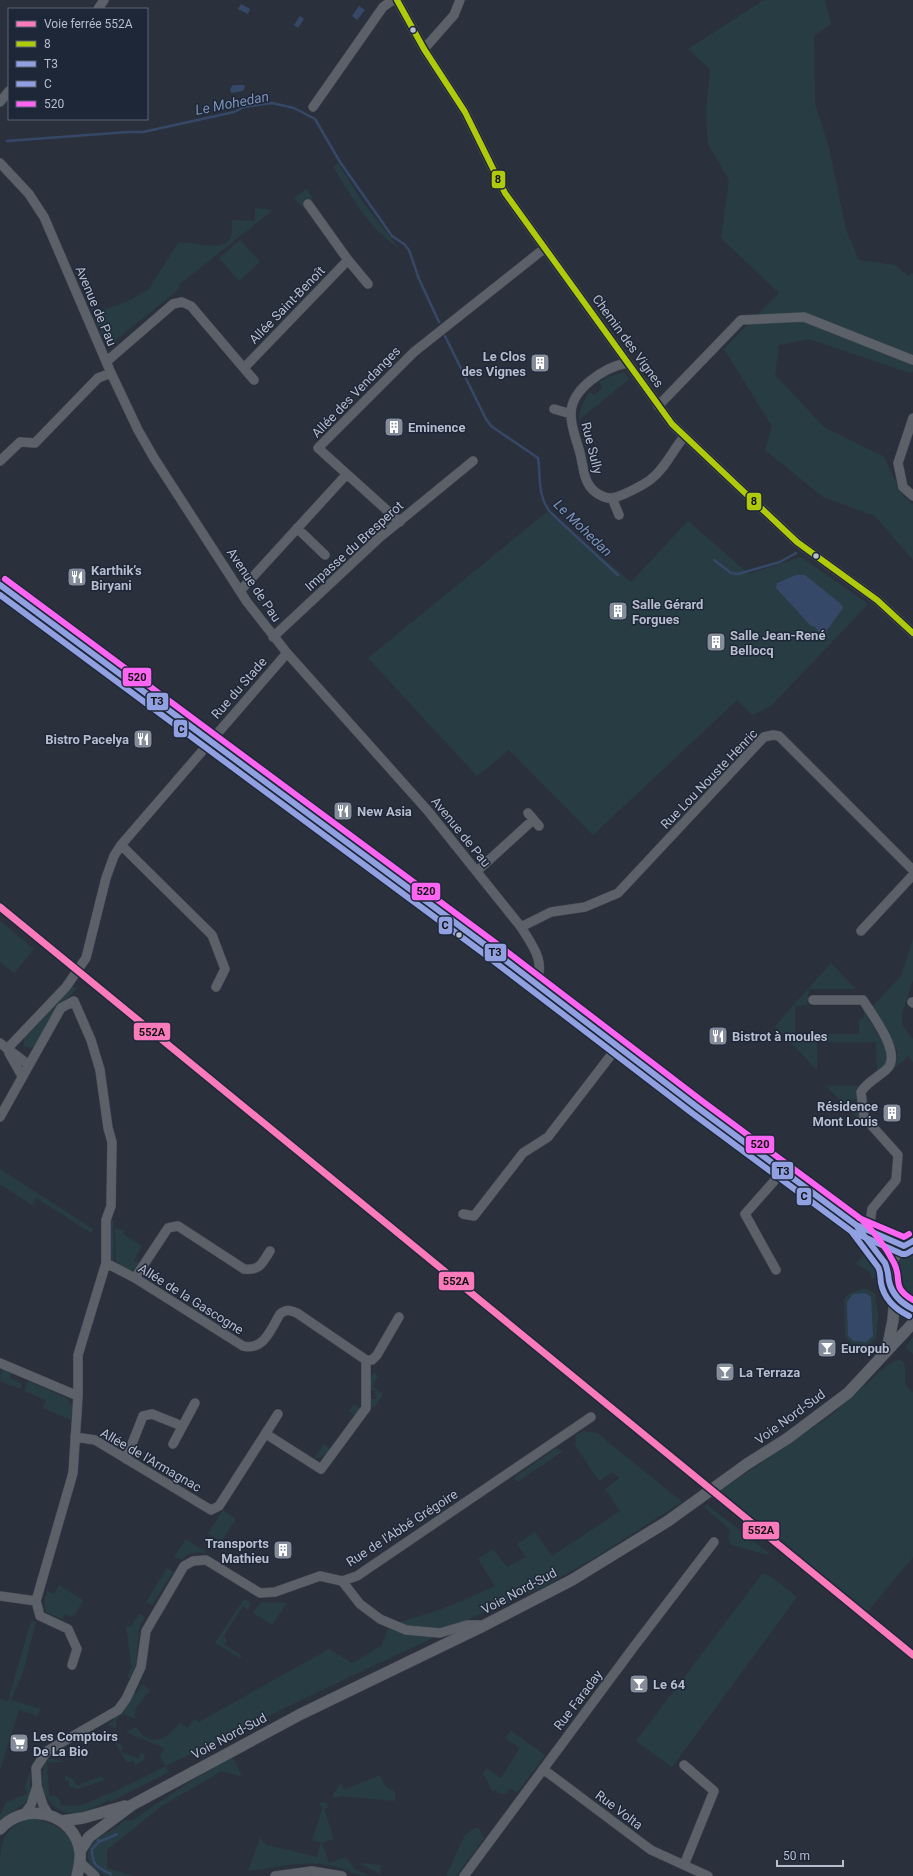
<svg xmlns="http://www.w3.org/2000/svg" width="913" height="1876" viewBox="0 0 913 1876" font-family="Roboto,sans-serif">
	<style>
		.green { fill: #283d43 }
		.water { fill: #364867 }
		.lines { fill: none; stroke-linecap: round; stroke-linejoin: round }
		.stream { stroke: #364867; stroke-width: 2.5 }
		.minor-casing { stroke: #484c54; stroke-width: 10 }
		.major-casing { stroke: #494e58; stroke-width: 12 }
		.minor { stroke: #5c6069; stroke-width: 9 }
		.major { stroke: #5e636b; stroke-width: 11 }
		.bus-1-casing { stroke: #1e2738; stroke-width: 9 }
		.bus-2-casing { stroke: #1e2738; stroke-width: 9 }
		.bus-3-casing { stroke: #1e2738; stroke-width: 9 }
		.bus-4-casing { stroke: #1e2738; stroke-width: 9 }
		.bus-1 { stroke: #afca0b; stroke-width: 6 }
		.bus-2 { stroke: #90a0e1; stroke-width: 6 }
		.bus-3 { stroke: #90a0e1; stroke-width: 6 }
		.bus-4 { stroke: #fc64f1; stroke-width: 6 }
		.rail-1-casing { stroke: #1e2738; stroke-width: 10 }
		.rail-1 { stroke: #fa7abc; stroke-width: 7 }
		.bus-dot { fill: #b6bdcc; stroke: #1e2738; stroke-width: 1.5 }
		.labels { text-anchor: middle; dominant-baseline: central; stroke-width: 3; stroke-linejoin: round; paint-order: stroke }
		.street-label { font-size: 13px; fill: #b6bdcc; stroke: #1e2738 }
		.poi-label { font-size: 13px; font-weight: bold; fill: #b6bdcc; stroke: #1e2738; text-anchor: start }
		.water-label { font-size: 14px; font-style: italic; fill: #7c91b5; stroke: #1e2738 }
		.line-badge { stroke: #1e2738; stroke-width: 1.5 }
		.pale-badge-label { font-size: 11px; text-anchor: middle; font-weight: bold; fill: #111 }
	</style>
	<rect width="100%" height="100%" fill="#2b313c"/>
	<path class="green" d="M764,0H825L831,24L814,36L815,104L829,148L846,230L859,260L895,265L908,276L913,273V372L910,373L809,339L779,345L775,375L825,428L883,456L903,496L913,504V560L875,516L823,497L765,450L772,426L724,349L779,293L721,238L729,180L708,144L706,114L710,69L688,49Z
		M338,163L362,201L399,248C369,229 352,197 333,167Z
		M306,189L313,198L302,207L294,198Z
		M255,208L273,210L180,284L178,290L107,347L95,321L100,311L127,302L149,289L178,243C191,240 225,255 231,236C233,232 232,225 232,220L255,221Z
		M240,240L260,262L239,281L219,258Z
		M622,373H625L629,379L579,420C579,409 584,400 590,392L594,395L603,388L599,382L608,377Z
		M547,512L631,582L688,521L749,574L801,557L868,604L770,707L752,715L737,700L593,835L509,750L477,776L368,658Z
		M0,921L34,949L14,973L0,962Z
		M913,939V980L902,1014V1025L913,1039V1062L908,1056L894,1069L898,1057L897,1050L871,1008L901,976Z
		M831,963L856,989H809L807,1005L795,1006V1034H859V1019H864V1012L889,1051L890,1059L881,1070L877,1071L876,1042H817V1070L775,1026Z
		M73,986L77,989L56,1009L34,1046L30,1048L24,1046V1039Z
		M826,1086H862L856,1095L857,1099L851,1100L852,1109H858L859,1120Z
		M0,1169L93,1229L91,1233L36,1198L32,1205L0,1184Z
		M110,1218L113,1220L114,1261L110,1258Z
		M115,1228L125,1231L123,1234L142,1246L134,1260L139,1263L134,1270H130L116,1262Z
		M913,1248V1303C890,1292 887,1258 913,1248Z
		M865,1253L874,1263L878,1276L872,1279L870,1272L856,1264Z
		M861,1289H867L875,1294L878,1315L876,1339L866,1346L852,1344L845,1337L844,1301L847,1295Z
		M913,1337V1354L906,1348Z
		M899,1359L904,1363C908,1377 899,1382 913,1392V1557L866,1613L720,1491L830,1416L888,1365Z
		M2,1369L12,1373L10,1378L22,1384L20,1389L0,1381Z
		M374,1373L378,1376L372,1386L383,1394L374,1408L370,1405V1399H376L375,1390L370,1389V1379Z
		M28,1381L67,1398L72,1406L71,1420L43,1408L46,1400L24,1391Z
		M354,1404L360,1409L355,1416L349,1411Z
		M584,1431L597,1433L682,1502L594,1558L543,1587L453,1626L440,1629L405,1626L401,1622C411,1618 420,1616 431,1613C453,1605 474,1596 495,1586L478,1559L493,1549L507,1567L526,1557L517,1544L535,1532L552,1556L620,1511L605,1489L619,1478L613,1472L599,1481L574,1444L576,1443L575,1436Z
		M324,1444L332,1450L322,1457L314,1459Z
		M556,1448L563,1451L519,1481H517L514,1478Z
		M707,1505L769,1553L768,1555L732,1545C727,1540 728,1536 730,1530L704,1507Z
		M223,1510L236,1519L221,1542L208,1534Z
		M186,1539L207,1553C197,1552 188,1552 182,1560L174,1557Z
		M167,1568L173,1572L152,1605L146,1602Z
		M762,1574L769,1575L797,1597L672,1767L636,1741Z
		M59,1585L83,1600L74,1617L65,1614L62,1619L46,1612L44,1603L47,1591L54,1594Z
		M244,1599L251,1603L248,1609L243,1606L223,1637L227,1640L224,1644L242,1656L240,1658L215,1643Z
		M261,1602L287,1603L272,1625L253,1613Z
		M139,1614L145,1617L139,1627L136,1664L130,1678L127,1677L132,1667L126,1627L131,1626Z
		M31,1621L36,1622L23,1672L11,1700L40,1709L38,1716L19,1710L0,1770V1699L8,1701Z
		M389,1628C404,1636 420,1637 437,1636L326,1688L166,1766L169,1772L110,1802L109,1800C98,1805 85,1813 74,1813C45,1814 34,1778 49,1758L64,1762H47L49,1796H55L60,1800L61,1806H80L122,1788L166,1766L160,1757L164,1748L126,1732L136,1727C151,1749 165,1740 180,1723L187,1728L194,1719L199,1722L329,1649L352,1663L381,1646Z
		M142,1684L150,1690L136,1708L134,1718C126,1716 123,1711 116,1720V1728L108,1725L114,1720V1716L134,1692L137,1693Z
		M511,1731L545,1755L517,1793L510,1788L505,1794L498,1793L496,1790L493,1792L483,1773L487,1769L501,1778L520,1748L505,1738Z
		M115,1742L123,1746L121,1752L139,1759L141,1752L143,1753L145,1759L135,1765L133,1760L127,1763Z
		M233,1757L242,1777L222,1771L163,1805L107,1850V1868L134,1876H106L91,1867C81,1847 98,1837 114,1829C118,1826 121,1823 126,1820L131,1821L194,1779Z
		M30,1770C32,1809 27,1800 0,1820V1816L6,1802L27,1794L25,1787Z
		M65,1775L74,1780L77,1786L102,1776L104,1780L77,1789L69,1786V1781H65Z
		M380,1775L385,1786L395,1792V1801L341,1796L335,1798L333,1794L341,1783L344,1790Z
		M324,1802L327,1804L328,1808L324,1809L334,1839L322,1843L329,1863L346,1857L355,1869L369,1876C356,1876 342,1867 328,1865C302,1860 274,1868 248,1871L260,1838L267,1845L317,1857L321,1843L312,1840L323,1807L320,1805V1803Z
		M27,1819C60,1819 85,1842 70,1876H0C0,1845 0,1832 27,1819Z
		M475,1828H479L484,1838L456,1876H446L465,1835Z
		M359,1863L381,1865L380,1874Z"/>
	<path class="water" d="M241,4L250,9L248,14L238,9Z
		M359,6L365,10L357,20L352,16Z
		M300,16L304,19L298,28L294,25Z
		M233,85H244L245,87L243,91L231,93L230,89Z
		M796,575H805L841,604L843,608L822,637L815,627L810,625L776,588L777,583Z
		M865,1293L871,1297L873,1336L866,1342L854,1341L848,1336L847,1302L853,1294Z"/>
	<g class="lines">
		<path class="stream" d="M7,141L128,132H143L234,112L244,107L272,103L294,108L315,119L340,162L392,236L404,244L409,250L419,279L439,322
			M445,336L486,419L491,426L538,458C541,477 537,495 550,512L618,575
			M714,560L731,573L738,574L780,562L796,553
			M98,1840L99,1842L117,1834
			M99,1842L92,1849C92,1866 97,1867 111,1874"/>
		<g class="minor-casing">
			<path id="minor" d="M397,0L424,49L465,112L505,193L672,424L797,542L877,600L913,633
				M98,9L104,0
				M424,49L454,15L460,0
				M0,102L9,91
				M313,107L383,7L393,0
				M0,163L29,194L44,217L111,373L138,430L154,458L247,602L287,653L428,811L521,927C532,945 546,961 536,983
				M308,204L348,260L368,284
				M106,362L173,304L182,302L191,306L254,380
				M627,363C605,367 570,389 571,415C571,428 577,441 580,453C583,464 583,477 589,485C593,492 604,499 612,498C621,497 643,485 650,480C665,469 672,451 684,437
				M244,368L348,260
				M658,406L741,320L804,317L913,360
				M554,409L571,414
				M913,418L898,463L903,487L913,496
				M0,461L20,442L35,443L98,378L111,373
				M612,498L619,515
				M400,522L318,448L414,352L545,248
				M297,528L325,555
				M240,591L346,475
				M273,637L379,538L473,461
				M528,813L539,826
				M121,845L212,935L225,969L216,987
				M477,871L533,820
				M521,927L551,912L585,907L618,893L764,737L773,735L779,736L913,870
				M861,931L913,875
				M813,1000H863C872,1015 904,1055 886,1070C879,1076 865,1084 861,1092L864,1117L898,1155L896,1180L872,1209L869,1231
				M912,1002L913,1003
				M0,1043L29,1065
				M7,1049L66,987L86,958L106,878L114,856L121,845L287,653
				M9,1053L22,1076
				M0,1117L61,1008L74,1001L91,1040L100,1070L108,1128L112,1142L111,1206L106,1220V1263L78,1355V1396L73,1473L36,1601
				M463,1214L474,1216L523,1153L548,1137L618,1046
				M106,1263L135,1278L243,1346C264,1351 271,1329 280,1314C286,1309 290,1310 297,1313L366,1360H372L377,1355L399,1317
				M776,1270L745,1214L784,1170
				M135,1278L168,1228L178,1226L244,1269C260,1271 262,1263 270,1251
				M0,1363L78,1396
				M266,1434L321,1469L366,1408V1360
				M75,1437L95,1440L211,1510L219,1506L278,1414
				M173,1444L195,1403
				M126,1459L143,1416L152,1414L182,1426
				M342,1581L357,1576L591,1417
				M342,1581L360,1604L380,1619L406,1630L440,1633L467,1625H484
				M0,1596L36,1601
				M36,1601L40,1616L68,1629L77,1649L72,1665
				M684,1765L714,1791L684,1865
				M543,1769L651,1850L708,1876
				M24,1814L31,1805L37,1786
				M49,1815L43,1805L37,1786L36,1768L47,1751L118,1710L126,1699L141,1667L146,1631L184,1566L193,1561L206,1560L260,1593L275,1592L320,1576L342,1581
				M80,1862L95,1876
				M275,1876L312,1871L342,1876
				M464,1876L633,1648L714,1542"/>
		</g>
		<g class="major-casing">
			<path id="major" d="M0,585L488,947L697,1107L856,1225L904,1246
				M858,1227L875,1248L889,1271
				M913,1241C881,1256 880,1294 913,1309
				M887,1350L893,1320L895,1296
				M62,1821L83,1818L125,1806
				M0,1829C25,1800 75,1813 80,1852C81,1860 79,1868 77,1876
				M80,1851L89,1837L132,1805L301,1714L485,1625L572,1580L668,1521L747,1464L788,1438L848,1393L913,1323"/>
		</g>
		<use href="#minor" class="minor"/>
		<use href="#major" class="major"/>
		<g class="bus-1-casing">
			<path id="bus-1" d="M397,0L424,49L465,112L505,193L672,424L797,542L877,600L913,633"/>
		</g>
		<g class="bus-2-casing">
			<path id="bus-2" d="M0,585L488,947L697,1107L856,1225L885,1263C888,1270 888,1274 889,1281C892,1295 901,1303 913,1309
				M856,1225L904,1246L913,1241"/>
		</g>
		<g class="bus-3-casing">
			<path id="bus-3" d="M0,595L483,953L692,1113L851,1231L878,1267C881,1272 880,1277 881,1283C884,1299 895,1309 909,1316
				M853,1232L902,1254H906L913,1250"/>
		</g>
		<g class="bus-4-casing">
			<path id="bus-4" d="M5,579L493,941L702,1101L861,1219C874,1232 886,1247 894,1263C903,1280 890,1286 913,1300
				M859,1218L904,1237L909,1234"/>
		</g>
		<use href="#bus-1" class="bus-1"/>
		<use href="#bus-2" class="bus-2"/>
		<use href="#bus-3" class="bus-3"/>
		<use href="#bus-4" class="bus-4"/>
		<g class="rail-1-casing">
			<path id="rail-1" d="M0,907L913,1655"/>
		</g>
		<use href="#rail-1" class="rail-1"/>
	</g>
	<defs>
		<g id="building-square" transform="scale(1)"><rect x="-9" y="-9" width="18" height="18" rx="4" fill="#858c9a" stroke="#1e2738"/><path d="M-4-6H4V6H1V3H-1V6H-4ZM-2.5-4.3h1.7v1.8h-1.7ZM.8-4.3h1.7v1.8H.8ZM-2.5-1h1.7V.8h-1.7ZM.8-1h1.7V.8H.8Z" fill="#fff"/></g>
		<g id="restaurant-square" transform="scale(1)"><rect x="-9" y="-9" width="18" height="18" rx="4" fill="#858c9a" stroke="#1e2738"/><path d="M-5-6h1v4h1v-4h1v4h1v-4h1v5L-1.5 .5V6h-2V.5L-5-1ZM5-6V6H3V1.5H1.5Q1.5-4 5-6Z" fill="#fff"/></g>
		<g id="bar-square" transform="scale(1)"><rect x="-9" y="-9" width="18" height="18" rx="4" fill="#858c9a" stroke="#1e2738"/><path d="M-6-5H6L.8 .8V4.5H3.5V6h-7V4.5H-.8V.8Z" fill="#fff"/></g>
		<g id="supermarket-square" transform="scale(1)"><rect x="-9" y="-9" width="18" height="18" rx="4" fill="#858c9a" stroke="#1e2738"/><path d="M-6-5.5h2.5l.6 2H6L4.5 2H-2.5L-4.4-4H-6ZM-1.5 3.2a1.3 1.3 0 1 0 .1 0ZM3 3.2a1.3 1.3 0 1 0 .1 0Z" fill="#fff"/></g>
	</defs>
	<g fill-rule="evenodd">
		<use href="#building-square" x="540" y="363"/>
		<use href="#building-square" x="394" y="427"/>
		<use href="#restaurant-square" x="77" y="577"/>
		<use href="#building-square" x="618" y="611"/>
		<use href="#building-square" x="716" y="642"/>
		<use href="#restaurant-square" x="143" y="739"/>
		<use href="#restaurant-square" x="343" y="811"/>
		<use href="#restaurant-square" x="718" y="1036"/>
		<use href="#building-square" x="892" y="1113"/>
		<use href="#bar-square" x="827" y="1348"/>
		<use href="#bar-square" x="725" y="1372"/>
		<use href="#building-square" x="283" y="1550"/>
		<use href="#bar-square" x="639" y="1684"/>
		<use href="#supermarket-square" x="19" y="1743"/>
	</g>
	<g class="bus-dot">
		<circle cx="413" cy="30" r="3.5"/>
		<circle cx="816" cy="556" r="3.5"/>
		<circle cx="459" cy="935" r="3.5"/>
	</g>
	<g class="labels">
		<g class="street-label">
			<text transform="translate(287 305) rotate(-46)">Allée Saint-Benoît</text>
			<text transform="translate(96 306) rotate(67)">Avenue de Pau</text>
			<text transform="translate(628 341) rotate(54)">Chemin des Vignes</text>
			<text transform="translate(356 392) rotate(-46)">Allée des Vendanges</text>
			<text transform="translate(592 448) rotate(76)">Rue Sully</text>
			<text transform="translate(354 546) rotate(-42)">Impasse du Bresperot</text>
			<text transform="translate(254 585) rotate(56)">Avenue de Pau</text>
			<text transform="translate(239 688) rotate(-49)">Rue du Stade</text>
			<text transform="translate(709 779) rotate(-46)">Rue Lou Nouste Henric</text>
			<text transform="translate(461 832) rotate(51)">Avenue de Pau</text>
			<text transform="translate(191 1299) rotate(32)">Allée de la Gascogne</text>
			<text transform="translate(790 1417) rotate(-36)">Voie Nord-Sud</text>
			<text transform="translate(151 1460) rotate(30)">Allée de l'Armagnac</text>
			<text transform="translate(402 1528) rotate(-33)">Rue de l'Abbé Grégoire</text>
			<text transform="translate(519 1591) rotate(-28)">Voie Nord-Sud</text>
			<text transform="translate(578 1700) rotate(-53)">Rue Faraday</text>
			<text transform="translate(229 1736) rotate(-28)">Voie Nord-Sud</text>
			<text transform="translate(619 1810) rotate(37)">Rue Volta</text>
		</g>
		<g class="poi-label">
			<text x="526" y="356" text-anchor="end">Le Clos<tspan x="526" dy="15">des Vignes</tspan></text>
			<text x="408" y="427">Eminence</text>
			<text x="91" y="570">Karthik’s<tspan x="91" dy="15">Biryani</tspan></text>
			<text x="632" y="604">Salle Gérard<tspan x="632" dy="15">Forgues</tspan></text>
			<text x="730" y="635">Salle Jean-René<tspan x="730" dy="15">Bellocq</tspan></text>
			<text x="129" y="739" text-anchor="end">Bistro Pacelya</text>
			<text x="357" y="811">New Asia</text>
			<text x="732" y="1036">Bistrot à moules</text>
			<text x="878" y="1106" text-anchor="end">Résidence<tspan x="878" dy="15">Mont Louis</tspan></text>
			<text x="841" y="1348">Europub</text>
			<text x="739" y="1372">La Terraza</text>
			<text x="269" y="1543" text-anchor="end">Transports<tspan x="269" dy="15">Mathieu</tspan></text>
			<text x="653" y="1684">Le 64</text>
			<text x="33" y="1736">Les Comptoirs<tspan x="33" dy="15">De La Bio</tspan></text>
		</g>
		<g class="water-label">
			<text transform="translate(232 103) rotate(-11)">Le Mohedan</text>
			<text transform="translate(583 528) rotate(44)">Le Mohedan</text>
		</g>
	</g>
	<g class="line-badge">
		<rect x="491" y="170" width="15" height="19" rx="4" fill="#afca0b"/>
		<rect x="746" y="492" width="16" height="19" rx="4" fill="#afca0b"/>
		<rect x="122" y="667" width="30" height="20" rx="4" fill="#fc64f1"/>
		<rect x="146" y="692" width="23" height="19" rx="4" fill="#90a0e1"/>
		<rect x="173" y="719" width="15" height="19" rx="4" fill="#90a0e1"/>
		<rect x="411" y="882" width="30" height="19" rx="4" fill="#fc64f1"/>
		<rect x="438" y="916" width="15" height="19" rx="4" fill="#90a0e1"/>
		<rect x="484" y="943" width="23" height="19" rx="4" fill="#90a0e1"/>
		<rect x="133" y="1022" width="38" height="19" rx="4" fill="#fa7abc"/>
		<rect x="745" y="1135" width="30" height="19" rx="4" fill="#fc64f1"/>
		<rect x="771" y="1161" width="23" height="19" rx="4" fill="#90a0e1"/>
		<rect x="796" y="1187" width="16" height="19" rx="4" fill="#90a0e1"/>
		<rect x="438" y="1271" width="37" height="20" rx="4" fill="#fa7abc"/>
		<rect x="742" y="1521" width="38" height="19" rx="4" fill="#fa7abc"/>
	</g>
	<g class="pale-badge-label">
		<text x="498" y="183">8</text>
		<text x="754" y="505">8</text>
		<text x="137" y="681">520</text>
		<text x="157" y="705">T3</text>
		<text x="181" y="733">C</text>
		<text x="426" y="895">520</text>
		<text x="445" y="929">C</text>
		<text x="495" y="956">T3</text>
		<text x="152" y="1036">552A</text>
		<text x="760" y="1148">520</text>
		<text x="783" y="1175">T3</text>
		<text x="804" y="1200">C</text>
		<text x="456" y="1285">552A</text>
		<text x="761" y="1534">552A</text>
	</g>
	<rect x="8" y="8" width="140" height="112" fill="#1e2738" stroke="#5b6373"/>
	<rect x="16" y="21" width="20" height="6" fill="#fa7abc" stroke="#5b6373"/>
	<text x="44" y="28" font-size="12" fill="#b6bdcc">Voie ferrée 552A</text>
	<rect x="16" y="41" width="20" height="6" fill="#afca0b" stroke="#5b6373"/>
	<text x="44" y="48" font-size="12" fill="#b6bdcc">8</text>
	<rect x="16" y="61" width="20" height="6" fill="#90a0e1" stroke="#5b6373"/>
	<text x="44" y="68" font-size="12" fill="#b6bdcc">T3</text>
	<rect x="16" y="81" width="20" height="6" fill="#90a0e1" stroke="#5b6373"/>
	<text x="44" y="88" font-size="12" fill="#b6bdcc">C</text>
	<rect x="16" y="101" width="20" height="6" fill="#fc64f1" stroke="#5b6373"/>
	<text x="44" y="108" font-size="12" fill="#b6bdcc">520</text>
	<path d="M777 1860v6h66v-6" fill="none" stroke="#b6bdcc" stroke-width="2"/>
	<text x="783" y="1860" font-size="12" fill="#b6bdcc" stroke="#1e2738" stroke-width="3" paint-order="stroke">50 m</text>
</svg>
